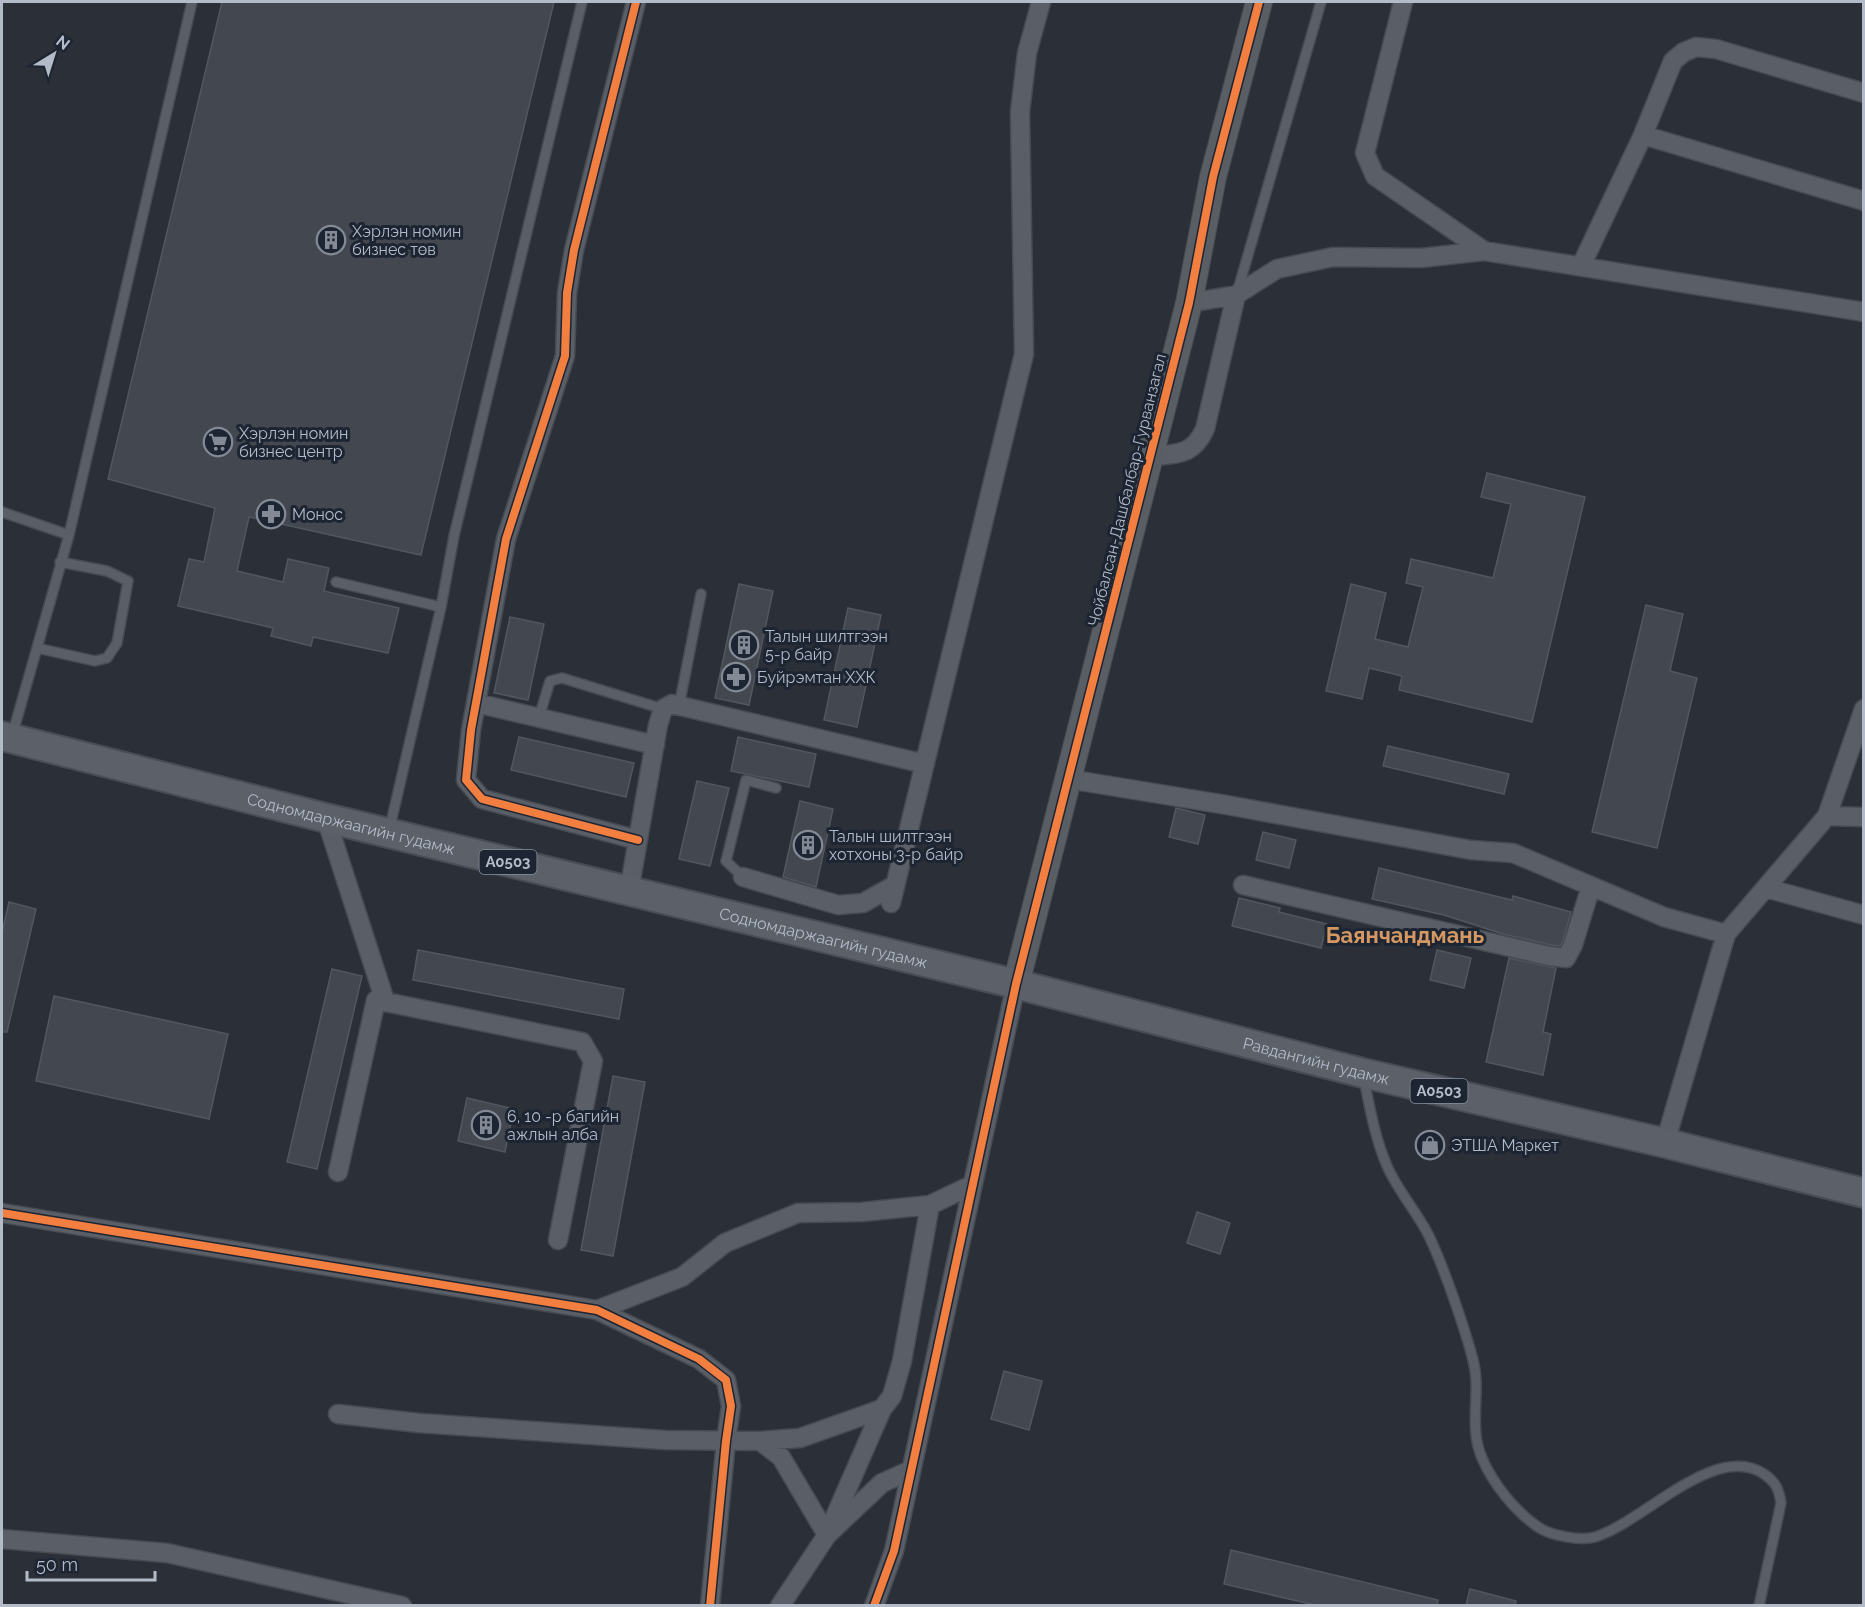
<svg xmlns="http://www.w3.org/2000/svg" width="1865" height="1607" viewBox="0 0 1865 1607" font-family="Raleway,sans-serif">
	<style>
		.building { fill: #43474f; stroke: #52575f; stroke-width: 1.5 }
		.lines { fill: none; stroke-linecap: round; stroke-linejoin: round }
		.lane-casing { stroke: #464a51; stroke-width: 12 }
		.street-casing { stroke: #464a51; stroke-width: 21 }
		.secondary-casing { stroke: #464a51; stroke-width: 28 }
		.primary-casing { stroke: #474c55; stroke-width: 32 }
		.lane { stroke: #5a5e66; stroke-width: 9 }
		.street { stroke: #5a5e66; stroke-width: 18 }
		.secondary { stroke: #595d64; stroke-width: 26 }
		.primary { stroke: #5c6068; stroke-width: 28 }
		.cycleway-casing { stroke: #1d2533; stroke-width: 11 }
		.cycleway { stroke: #f27e40; stroke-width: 8 }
		.labels { text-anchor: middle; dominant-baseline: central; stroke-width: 6; stroke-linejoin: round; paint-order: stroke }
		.shield { fill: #1d2533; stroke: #868e9c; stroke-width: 1.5 }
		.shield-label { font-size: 15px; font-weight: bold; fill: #b3bbc9 }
		.poi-label { font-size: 16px; fill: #b3bbc9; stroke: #1d2533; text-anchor: start }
		.street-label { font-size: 16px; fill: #b3bbc9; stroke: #1d2533 }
		.district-label { font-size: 22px; font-weight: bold; fill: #d59862; stroke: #1d2533 }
	</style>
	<rect width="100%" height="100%" fill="#2a2f38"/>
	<path class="building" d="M222,2H554L421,555L249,517L237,571L283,582L288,559L329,568L324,591L399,608L388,653L313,637L311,646L271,636L273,628L178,606L189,559L204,562L215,508L108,479Z
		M1487,473L1585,497L1532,722L1399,690L1402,676L1369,668L1362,699L1326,691L1351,584L1386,593L1375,639L1408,647L1423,587L1406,583L1411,559L1493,578L1511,504L1481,497Z
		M739,584L773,591L749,705L715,698Z
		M1646,605L1683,614L1670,671L1697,678L1657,848L1592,832Z
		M848,608L881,615L857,727L824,720Z
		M510,617L544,624L528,700L494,693Z
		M519,737L634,763L626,797L511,770Z
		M738,737L816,754L809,787L731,771Z
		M1388,746L1509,774L1504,794L1383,766Z
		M697,781L729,788L710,866L679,859Z
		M800,801L833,809L816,887L783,877Z
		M1176,808L1205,815L1198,844L1169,837Z
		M1263,832L1296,840L1289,868L1256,860Z
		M1379,868L1512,900L1513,896L1571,912L1563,941L1560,946L1551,945L1503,934L1444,915L1372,899Z
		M1239,898L1280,908L1279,912L1327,924L1321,948L1232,926Z
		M9,902L36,909L7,1032H2V933Z
		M418,950L624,989L619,1019L413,980Z
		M1437,950L1471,958L1464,988L1430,980Z
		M1509,958L1556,968L1543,1032L1551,1034L1543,1075L1486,1062Z
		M332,969L362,976L317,1169L287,1162Z
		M54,996L228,1034L209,1119L36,1081Z
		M613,1076L645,1082L613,1256L581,1250Z
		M467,1098L514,1109L505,1152L458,1141Z
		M1197,1212L1230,1223L1220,1254L1187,1243Z
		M1004,1371L1042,1381L1029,1430L991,1419Z
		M1231,1550L1438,1600L1437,1605H1315L1224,1584Z
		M1470,1589L1516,1601L1515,1605H1466Z"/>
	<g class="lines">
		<g class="lane-casing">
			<path id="lane" d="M1237,293L1321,2
				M2,512L69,535
				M336,582L441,607
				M37,648L95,661L107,658L117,643L128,581L107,571L60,562
				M679,706L701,594
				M539,717L550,681L562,678L663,709
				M12,736L69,535L192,2
				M389,831L441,607L454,536L582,2
				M743,877L726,861L746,780L776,788
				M1364,1079C1370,1109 1375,1138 1387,1166C1398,1191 1417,1212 1429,1236C1443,1266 1454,1298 1464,1329C1469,1346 1476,1364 1476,1382C1477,1407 1471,1433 1482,1458C1493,1484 1515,1511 1538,1527C1551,1536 1581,1541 1595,1537C1644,1522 1715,1441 1764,1474C1776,1482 1779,1490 1781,1503L1759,1606"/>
		</g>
		<g class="street-casing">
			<path id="street" d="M636,2L574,250L567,293L565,356L506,539L471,730L466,780L482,799L638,840
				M1403,2L1365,153L1375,176L1484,251L1864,312
				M1643,135L1864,201
				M1581,266L1643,135L1673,61L1684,52L1696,47L1716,49L1864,93
				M1189,303L1236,295L1277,269L1333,257L1421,258L1484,251
				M1149,457C1176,453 1192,457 1205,429L1236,295
				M476,703L655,745
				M1068,779L1227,805L1471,850L1513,853L1664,917L1726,934
				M1827,816L1864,817
				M326,818L385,1001
				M743,877L838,905L863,903L895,885
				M1243,885L1549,956L1566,958L1573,945L1591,886
				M1766,888L1864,915
				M629,891L658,725L663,709L672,704L925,764
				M891,903L1024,354L1020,112L1027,53L1041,2
				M1665,1143L1726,934L1827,816L1864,709
				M338,1172L376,1000L582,1042L593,1061L558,1240
				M2,1213L597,1310L699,1359L726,1380L731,1406L726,1441L710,1606
				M597,1310L682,1277L725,1243L798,1213L862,1212L930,1205L972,1185
				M338,1414L419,1423L665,1440L760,1441L781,1457L827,1535L882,1409
				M760,1441L800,1438L882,1409L892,1396L902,1361L930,1205
				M2,1539L167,1553L402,1606
				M780,1606L827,1535L882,1483L911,1470
				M874,1606L894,1551L1016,984"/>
		</g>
		<g class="secondary-casing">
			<path id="secondary" d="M1016,984L1189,303L1213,177L1259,2"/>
		</g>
		<g class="primary-casing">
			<g id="primary">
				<path id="s1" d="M2,736L326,818L1016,984L1363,1073L1665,1143L1864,1193"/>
			</g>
		</g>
		<use href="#lane" class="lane"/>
		<use href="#street" class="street"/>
		<use href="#secondary" class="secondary"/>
		<use href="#primary" class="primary"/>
		<g class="cycleway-casing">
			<path id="cycleway" d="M636,2L574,250L567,293L565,356L506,539L471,730L466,780L482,799L638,840
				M2,1213L597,1310L699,1359L726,1380L731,1406L726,1441L710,1606
				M874,1606L894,1551L1016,984L1189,303L1213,177L1259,2"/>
		</g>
		<use href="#cycleway" class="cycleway"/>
	</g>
	<defs>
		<g id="building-ring" transform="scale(1.5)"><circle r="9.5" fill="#1d2533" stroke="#838a96" stroke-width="1.5"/><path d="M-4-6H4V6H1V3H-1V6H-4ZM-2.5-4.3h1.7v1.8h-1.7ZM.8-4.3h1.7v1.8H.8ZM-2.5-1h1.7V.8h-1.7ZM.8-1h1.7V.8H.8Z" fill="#838a96"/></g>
		<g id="supermarket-ring" transform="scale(1.5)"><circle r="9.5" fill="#1d2533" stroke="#838a96" stroke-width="1.5"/><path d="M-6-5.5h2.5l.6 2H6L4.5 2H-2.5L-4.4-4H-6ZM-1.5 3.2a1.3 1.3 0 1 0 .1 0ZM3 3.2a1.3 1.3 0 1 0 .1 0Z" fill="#838a96"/></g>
		<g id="pharmacy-ring" transform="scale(1.5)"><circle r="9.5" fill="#1d2533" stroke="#838a96" stroke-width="1.5"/><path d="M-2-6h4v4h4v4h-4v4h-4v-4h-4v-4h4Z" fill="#838a96"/></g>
		<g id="shop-ring" transform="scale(1.5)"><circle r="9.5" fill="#1d2533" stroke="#838a96" stroke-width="1.5"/><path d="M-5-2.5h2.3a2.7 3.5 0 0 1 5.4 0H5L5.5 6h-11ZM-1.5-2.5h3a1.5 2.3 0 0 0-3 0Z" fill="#838a96"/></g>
	</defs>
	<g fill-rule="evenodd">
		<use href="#building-ring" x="331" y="240"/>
		<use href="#supermarket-ring" x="218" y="442"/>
		<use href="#pharmacy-ring" x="271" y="514"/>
		<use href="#building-ring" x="744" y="645"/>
		<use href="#pharmacy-ring" x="736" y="677"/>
		<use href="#building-ring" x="808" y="845"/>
		<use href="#building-ring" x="486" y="1125"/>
		<use href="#shop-ring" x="1430" y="1145"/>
	</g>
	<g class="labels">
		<g class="shield">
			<rect x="479.5" y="850" width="57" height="24" rx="4.5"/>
			<rect x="1410.5" y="1079" width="57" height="24" rx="4.5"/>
		</g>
		<g class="shield-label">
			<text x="508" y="862">A0503</text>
			<text x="1439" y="1091">A0503</text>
		</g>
		<g class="poi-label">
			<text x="352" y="231">Хэрлэн номин<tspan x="352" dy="18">бизнес төв</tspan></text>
			<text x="239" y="433">Хэрлэн номин<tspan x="239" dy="18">бизнес центр</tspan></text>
			<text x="292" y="514">Монос</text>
			<text x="765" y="636">Талын шилтгээн<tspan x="765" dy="18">5-р байр</tspan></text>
			<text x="757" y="677">Буйрэмтан ХХК</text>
			<text x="829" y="836">Талын шилтгээн<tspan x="829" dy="18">хотхоны 3-р байр</tspan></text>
			<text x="507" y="1116">6, 10 -р багийн<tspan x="507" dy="18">ажлын алба</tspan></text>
			<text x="1451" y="1145">ЭТША Маркет</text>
		</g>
		<g class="street-label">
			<text transform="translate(1127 490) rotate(-76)">Чойбалсан-Дашбалбар-Гурванзагал</text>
			<text stroke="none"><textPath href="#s1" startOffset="360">Содномдаржаагийн гудамж</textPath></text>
			<text stroke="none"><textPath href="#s1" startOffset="846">Содномдаржаагийн гудамж</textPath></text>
			<text stroke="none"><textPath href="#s1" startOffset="1354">Равдангийн гудамж</textPath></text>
		</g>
		<g class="district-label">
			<text x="1405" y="935">Баянчандмань</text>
		</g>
	</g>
	<rect width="1865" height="1607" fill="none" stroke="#b3bbc9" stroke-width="6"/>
	<g transform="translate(54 54) rotate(38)" stroke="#1d2533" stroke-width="4.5" paint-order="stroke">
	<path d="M0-4.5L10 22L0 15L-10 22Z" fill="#b3bbc9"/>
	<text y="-9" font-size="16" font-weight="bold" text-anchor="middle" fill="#b3bbc9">N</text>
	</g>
	<path d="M27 1571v9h128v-9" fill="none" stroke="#b3bbc9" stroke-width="3"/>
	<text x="36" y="1571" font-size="18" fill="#b3bbc9" stroke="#1d2533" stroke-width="4.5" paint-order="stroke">50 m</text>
</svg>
